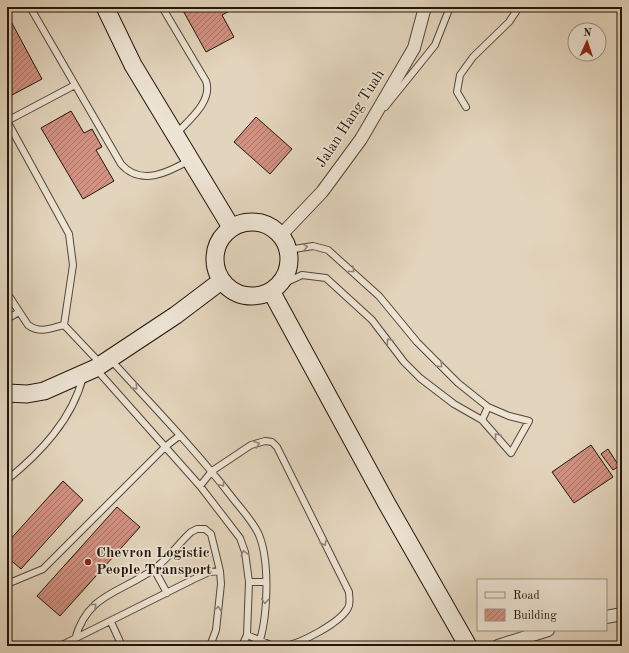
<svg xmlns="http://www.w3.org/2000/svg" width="629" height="653" viewBox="0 0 629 653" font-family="'Old Standard TT',serif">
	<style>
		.building { fill: url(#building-hatch); stroke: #22160a }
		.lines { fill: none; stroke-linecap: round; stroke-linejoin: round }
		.lane-casing { stroke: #524637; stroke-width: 8 }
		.street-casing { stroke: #524637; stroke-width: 14 }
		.secondary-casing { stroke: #22160a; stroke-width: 19 }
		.lane { stroke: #ede4d4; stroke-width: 6 }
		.street { stroke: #ede4d4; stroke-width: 12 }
		.secondary { stroke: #ede4d4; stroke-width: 17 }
		.oneway { stroke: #928779 }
		.poi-dot { fill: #8f2418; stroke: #ede4d4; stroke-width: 1.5 }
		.labels { text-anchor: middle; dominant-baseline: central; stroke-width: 3.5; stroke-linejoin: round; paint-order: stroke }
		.street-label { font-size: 15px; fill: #22160a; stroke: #ede4d4 }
		.poi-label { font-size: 15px; font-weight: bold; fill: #22160a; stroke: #ede4d4; text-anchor: start }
	</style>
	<defs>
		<pattern id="building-hatch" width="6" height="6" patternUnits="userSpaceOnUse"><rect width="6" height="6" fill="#d39182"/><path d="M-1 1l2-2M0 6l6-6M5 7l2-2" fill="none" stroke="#ab7569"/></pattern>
	</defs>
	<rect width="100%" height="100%" fill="#e3d5bd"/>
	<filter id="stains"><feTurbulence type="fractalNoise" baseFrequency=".005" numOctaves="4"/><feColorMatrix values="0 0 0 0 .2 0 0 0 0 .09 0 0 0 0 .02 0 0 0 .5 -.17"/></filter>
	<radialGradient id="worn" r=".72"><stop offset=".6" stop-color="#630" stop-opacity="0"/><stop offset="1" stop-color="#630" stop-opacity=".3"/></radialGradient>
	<path class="building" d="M181,7H237L222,15L234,37L206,52Z
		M7,14L42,79L12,95L7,86Z
		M71,111L84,133L92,129L102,147L96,150L114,181L83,199L41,128Z
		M256,117L292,149L270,174L234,142Z
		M591,445L613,477L574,503L552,472Z
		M608,449L619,466L613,470L601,454Z
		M63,481L83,500L21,569L7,557V543Z
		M117,507L140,527L60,616L37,596Z"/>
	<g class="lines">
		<g class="lane-casing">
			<path id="lane" d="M30,7L121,164C141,187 169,172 190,160
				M162,7L206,81C213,101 189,120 177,133
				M385,107L435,45L450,7
				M466,107L457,92L460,75L473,57L509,22L519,7
				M7,121L69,234L73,265L64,325L100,363
				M7,121L75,85
				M278,286L302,275L326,278L372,320L404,362L420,378L454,404L482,420L511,453L529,421L509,416L488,407L458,383L417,342L379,296L328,250L313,246L288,250
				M7,293L28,325C40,334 51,328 64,325
				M7,319L19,312
				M110,359C151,404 194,448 231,496C240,508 253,521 259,535C270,562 268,619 258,646
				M96,369L200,486L240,538L245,552L249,582L247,635L242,646
				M482,420L488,407
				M7,480C40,453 72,420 83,377
				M200,486L212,471L251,445L265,441L272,442L277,447L349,592C349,597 351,603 348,608C340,623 300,644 284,646
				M154,569L167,593
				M249,582H266
				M7,584L43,569L165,447L179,436
				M111,622L122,646
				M247,635L273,646
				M75,639C88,593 121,593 154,569C168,559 178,544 191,532L197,529H205L211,534L220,571L221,584L216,630L210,646
				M60,646L194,579L209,572L220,571"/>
		</g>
		<g class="street-casing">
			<path id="street" d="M281,235L322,192L361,139L414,48L425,7
				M606,617L622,614
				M498,646L548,630"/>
		</g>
		<g class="secondary-casing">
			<path id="secondary" d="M105,7L133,65L231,227
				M215 259a37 37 0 1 1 74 0a37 37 0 1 1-74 0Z
				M271,291L387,504L468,646
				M7,393L27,394L44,391L96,368L176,315L221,281"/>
		</g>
		<use href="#lane" class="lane"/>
		<use href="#street" class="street"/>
		<use href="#secondary" class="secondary"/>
	</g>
	<defs><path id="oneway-chevron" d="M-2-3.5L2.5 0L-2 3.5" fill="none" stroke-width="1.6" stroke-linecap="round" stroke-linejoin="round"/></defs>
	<g class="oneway">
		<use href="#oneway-chevron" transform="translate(305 247) rotate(-10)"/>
		<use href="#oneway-chevron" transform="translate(352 270) rotate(43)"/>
		<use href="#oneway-chevron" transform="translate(389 341) rotate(-127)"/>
		<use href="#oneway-chevron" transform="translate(440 365) rotate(46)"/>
		<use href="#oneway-chevron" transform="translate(135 387) rotate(48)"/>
		<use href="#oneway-chevron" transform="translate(497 436) rotate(-130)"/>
		<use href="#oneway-chevron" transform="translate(257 444) rotate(-20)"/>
		<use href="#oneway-chevron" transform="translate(222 484) rotate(52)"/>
		<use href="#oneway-chevron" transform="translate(324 543) rotate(64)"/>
		<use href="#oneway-chevron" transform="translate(244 553) rotate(-103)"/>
		<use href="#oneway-chevron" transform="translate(265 601) rotate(94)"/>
		<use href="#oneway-chevron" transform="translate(94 606) rotate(-43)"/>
		<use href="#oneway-chevron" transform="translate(218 609) rotate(-83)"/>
	</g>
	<circle class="poi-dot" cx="88" cy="562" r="4"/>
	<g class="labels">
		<g class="street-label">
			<text transform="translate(351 119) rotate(-57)">Jalan Hang Tuah</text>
		</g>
		<g class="poi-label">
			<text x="96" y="553">Chevron Logistic<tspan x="96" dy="17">People Transport</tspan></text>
		</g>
	</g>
	<rect width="629" height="653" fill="none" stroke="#e3d5bd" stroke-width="24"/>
	<rect x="8" y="8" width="613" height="637" fill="none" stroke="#22160a" stroke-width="2"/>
	<rect x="12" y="12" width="605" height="629" fill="none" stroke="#22160a"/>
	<rect x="477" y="579" width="130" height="52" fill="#ede4d4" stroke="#9c9283"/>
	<rect x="485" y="592" width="20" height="6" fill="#ede4d4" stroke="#9c9283"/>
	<text x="513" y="599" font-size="12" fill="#22160a">Road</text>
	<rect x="485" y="609" width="20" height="12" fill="url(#building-hatch)" stroke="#9c9283"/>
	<text x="513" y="619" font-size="12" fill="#22160a">Building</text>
	<g transform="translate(587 42) rotate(3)"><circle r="19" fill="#ede4d4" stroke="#9c9283"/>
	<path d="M0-3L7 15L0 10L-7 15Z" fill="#8f2418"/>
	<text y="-6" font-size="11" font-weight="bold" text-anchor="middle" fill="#22160a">N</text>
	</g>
	<rect width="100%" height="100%" filter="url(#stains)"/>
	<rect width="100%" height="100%" fill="url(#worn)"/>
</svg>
